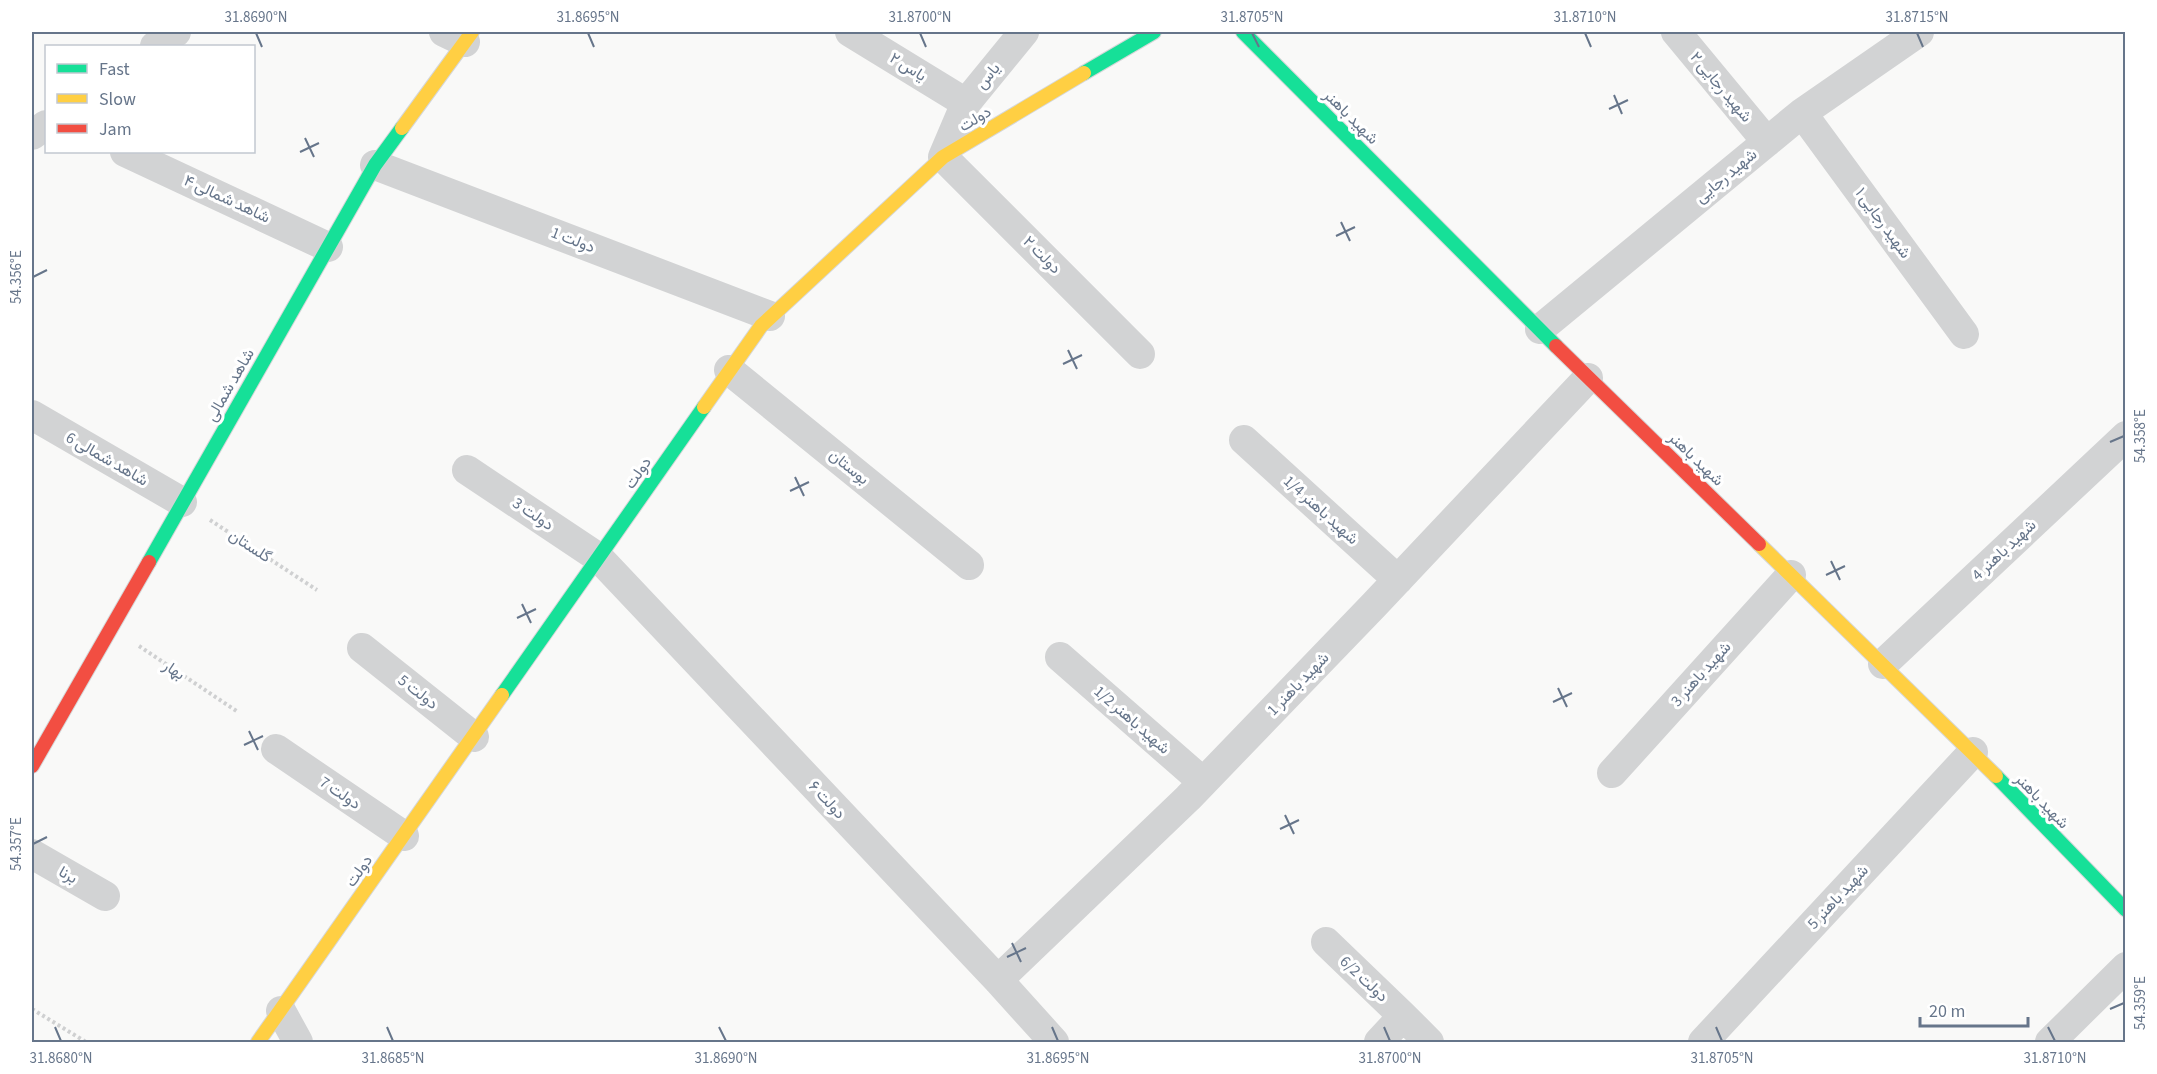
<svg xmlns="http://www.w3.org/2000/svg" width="2157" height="1074" viewBox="0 0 2157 1074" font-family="'Source Sans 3',Vazirmatn,sans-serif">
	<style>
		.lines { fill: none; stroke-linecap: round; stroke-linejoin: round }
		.fast-casing { stroke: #d5d7d8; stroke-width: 16 }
		.slow-casing { stroke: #d5d7d8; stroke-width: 16 }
		.jam-casing { stroke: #d5d7d8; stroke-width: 16 }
		.path { stroke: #cfd0d1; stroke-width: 4; stroke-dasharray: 3 3; stroke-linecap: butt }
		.street { stroke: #d2d3d4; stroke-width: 30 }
		.fast { stroke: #16e098; stroke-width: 14 }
		.slow { stroke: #ffcf43; stroke-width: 14 }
		.jam { stroke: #f24e42; stroke-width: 14 }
		.ticks { fill: none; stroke: #66758a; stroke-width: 2 }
		.labels { text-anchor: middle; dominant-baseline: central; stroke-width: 6; stroke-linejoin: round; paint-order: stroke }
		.street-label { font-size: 16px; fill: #66758a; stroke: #fff }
		.neatline { fill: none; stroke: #66758a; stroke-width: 2 }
		.ticks-label { font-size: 15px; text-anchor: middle; fill: #66758a }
	</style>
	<rect width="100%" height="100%" fill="#f9f9f8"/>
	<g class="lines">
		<g class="fast-casing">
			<path id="fast" d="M1243,32L1556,346
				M1084,73L1154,32
				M149,562L375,165L402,128
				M502,695L704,407
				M1996,776L2126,910"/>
		</g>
		<g class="slow-casing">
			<path id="slow" d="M402,128L472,32
				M704,407L761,326L943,157L1084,73
				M1759,544L1996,776
				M258,1042L502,695"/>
		</g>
		<g class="jam-casing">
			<path id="jam" d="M1556,346L1759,544
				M32,766L149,562"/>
		</g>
		<path class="path" d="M210,520L317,590
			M139,646L238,712
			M32,1009L86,1042"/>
		<path class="street" d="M444,32L465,42
			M850,32L966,103
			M1024,32L966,103L943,157L1140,354
			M1676,32L1767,142
			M155,46L176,32
			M1802,113L1964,334
			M32,135L46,125
			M125,152L328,247
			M375,165L770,316
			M1540,329L1802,113L1919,32
			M729,370L969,565
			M32,415L182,502
			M1244,440L1398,580
			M467,470L599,558L998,980L1054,1042
			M362,648L474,737
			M1060,657L1203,782
			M1883,664L2126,436
			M276,749L404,836
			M1612,773L1791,575
			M32,854L105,896
			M1326,942L1403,1016
			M998,980L1188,798L1374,605L1588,378
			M281,1011L298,1042
			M1379,1042L1403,1016L1429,1042
			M1703,1042L1973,752
			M2050,1042L2126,967"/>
		<use href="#fast" class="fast"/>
		<use href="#slow" class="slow"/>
		<use href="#jam" class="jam"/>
	</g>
	<path class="ticks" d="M256,33L262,47M588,33L594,47M920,33L926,47M1252,33L1259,47M1585,33L1591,47M1917,33L1923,47M1614,95L1622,114M1609,109L1628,100M305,138L314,157M300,152L319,143M1341,222L1350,241M1336,236L1355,227M33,277L47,270M1068,350L1077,369M1063,364L1082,355M2110,442L2124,436M795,477L804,496M790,491L809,482M1831,561L1840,580M1826,575L1845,566M522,604L531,623M517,618L536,609M1558,688L1567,707M1553,702L1572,693M249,731L258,750M244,745L263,736M1285,815L1294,834M1280,829L1299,820M33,844L47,837M1012,943L1021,962M1007,957L1026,948M2110,1009L2124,1003M55,1027L61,1041M387,1027L393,1041M719,1027L726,1041M1052,1027L1058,1041M1384,1027L1390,1041M1716,1027L1722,1041M2048,1027L2055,1041"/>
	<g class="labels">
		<g class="street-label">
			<text transform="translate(908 67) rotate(32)">یاس ۲</text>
			<text transform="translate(988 76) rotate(-51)">یاس</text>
			<text transform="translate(1721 87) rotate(50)">شهید رجایی ۲</text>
			<text transform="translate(1351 117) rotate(45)">شهید باهنر</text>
			<text transform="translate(975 119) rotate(-31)">دولت</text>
			<text transform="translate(1726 176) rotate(-40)">شهید رجایی</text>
			<text transform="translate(227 199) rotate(25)">شاهد شمالی ۴</text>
			<text transform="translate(1883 223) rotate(54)">شهید رجایی ۱</text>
			<text transform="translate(573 240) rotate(21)">دولت 1</text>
			<text transform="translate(1042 255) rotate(45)">دولت ۲</text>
			<text transform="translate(230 385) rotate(-60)">شاهد شمالی</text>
			<text transform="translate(107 459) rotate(30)">شاهد شمالی 6</text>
			<text transform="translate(1696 459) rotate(44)">شهید باهنر</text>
			<text transform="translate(849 467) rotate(39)">بوستان</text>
			<text transform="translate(638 473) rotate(-56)">دولت</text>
			<text transform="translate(1321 510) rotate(42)">شهید باهنر 1/4</text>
			<text transform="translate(533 514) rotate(34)">دولت 3</text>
			<text transform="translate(250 546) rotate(33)">گلستان</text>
			<text transform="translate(2004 550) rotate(-43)">شهید باهنر 4</text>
			<text transform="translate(174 670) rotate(34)">بهار</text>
			<text transform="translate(1701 674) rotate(-48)">شهید باهنر 3</text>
			<text transform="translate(1298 684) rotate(-46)">شهید باهنر 1</text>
			<text transform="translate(418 692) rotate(38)">دولت 5</text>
			<text transform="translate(1132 720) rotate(41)">شهید باهنر 1/2</text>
			<text transform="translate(340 793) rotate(34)">دولت 7</text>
			<text transform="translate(827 800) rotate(47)">دولت ۶</text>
			<text transform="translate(2042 801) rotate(46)">شهید باهنر</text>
			<text transform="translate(359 871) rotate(-55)">دولت</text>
			<text transform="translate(68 875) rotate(30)">برنا</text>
			<text transform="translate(1838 897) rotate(-47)">شهید باهنر 5</text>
			<text transform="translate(1364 979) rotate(43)">دولت 6/2</text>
		</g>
	</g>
	<rect width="2157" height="1074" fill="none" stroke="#ffffff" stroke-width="66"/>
	<rect x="45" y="45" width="210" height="108" fill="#ffffff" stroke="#c2c8d0" stroke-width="1.5"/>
	<rect x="57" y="64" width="30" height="9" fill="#16e098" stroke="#c2c8d0" stroke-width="1.5"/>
	<text x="99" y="75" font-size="18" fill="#66758a">Fast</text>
	<rect x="57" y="94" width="30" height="9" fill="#ffcf43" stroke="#c2c8d0" stroke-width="1.5"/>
	<text x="99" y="105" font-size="18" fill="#66758a">Slow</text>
	<rect x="57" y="124" width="30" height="9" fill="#f24e42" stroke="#c2c8d0" stroke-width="1.5"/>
	<text x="99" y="135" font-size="18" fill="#66758a">Jam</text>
	<path d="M1920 1017v9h108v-9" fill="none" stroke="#66758a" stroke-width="3"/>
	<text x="1929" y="1017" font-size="18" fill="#66758a" stroke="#ffffff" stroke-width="4.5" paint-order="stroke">20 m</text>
	<rect x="33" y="33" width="2091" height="1008" class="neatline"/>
	<g class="ticks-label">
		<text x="256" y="22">31.8690°N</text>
		<text x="588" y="22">31.8695°N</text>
		<text x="920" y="22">31.8700°N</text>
		<text x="1252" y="22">31.8705°N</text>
		<text x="1585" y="22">31.8710°N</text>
		<text x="1917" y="22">31.8715°N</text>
		<text transform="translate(16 277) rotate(-90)" y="5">54.356°E</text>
		<text transform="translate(2140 436) rotate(-90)" y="5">54.358°E</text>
		<text transform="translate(16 844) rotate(-90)" y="5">54.357°E</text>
		<text transform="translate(2140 1003) rotate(-90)" y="5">54.359°E</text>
		<text x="61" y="1063">31.8680°N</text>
		<text x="393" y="1063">31.8685°N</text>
		<text x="726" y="1063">31.8690°N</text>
		<text x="1058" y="1063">31.8695°N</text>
		<text x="1390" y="1063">31.8700°N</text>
		<text x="1722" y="1063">31.8705°N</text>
		<text x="2055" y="1063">31.8710°N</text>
	</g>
</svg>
